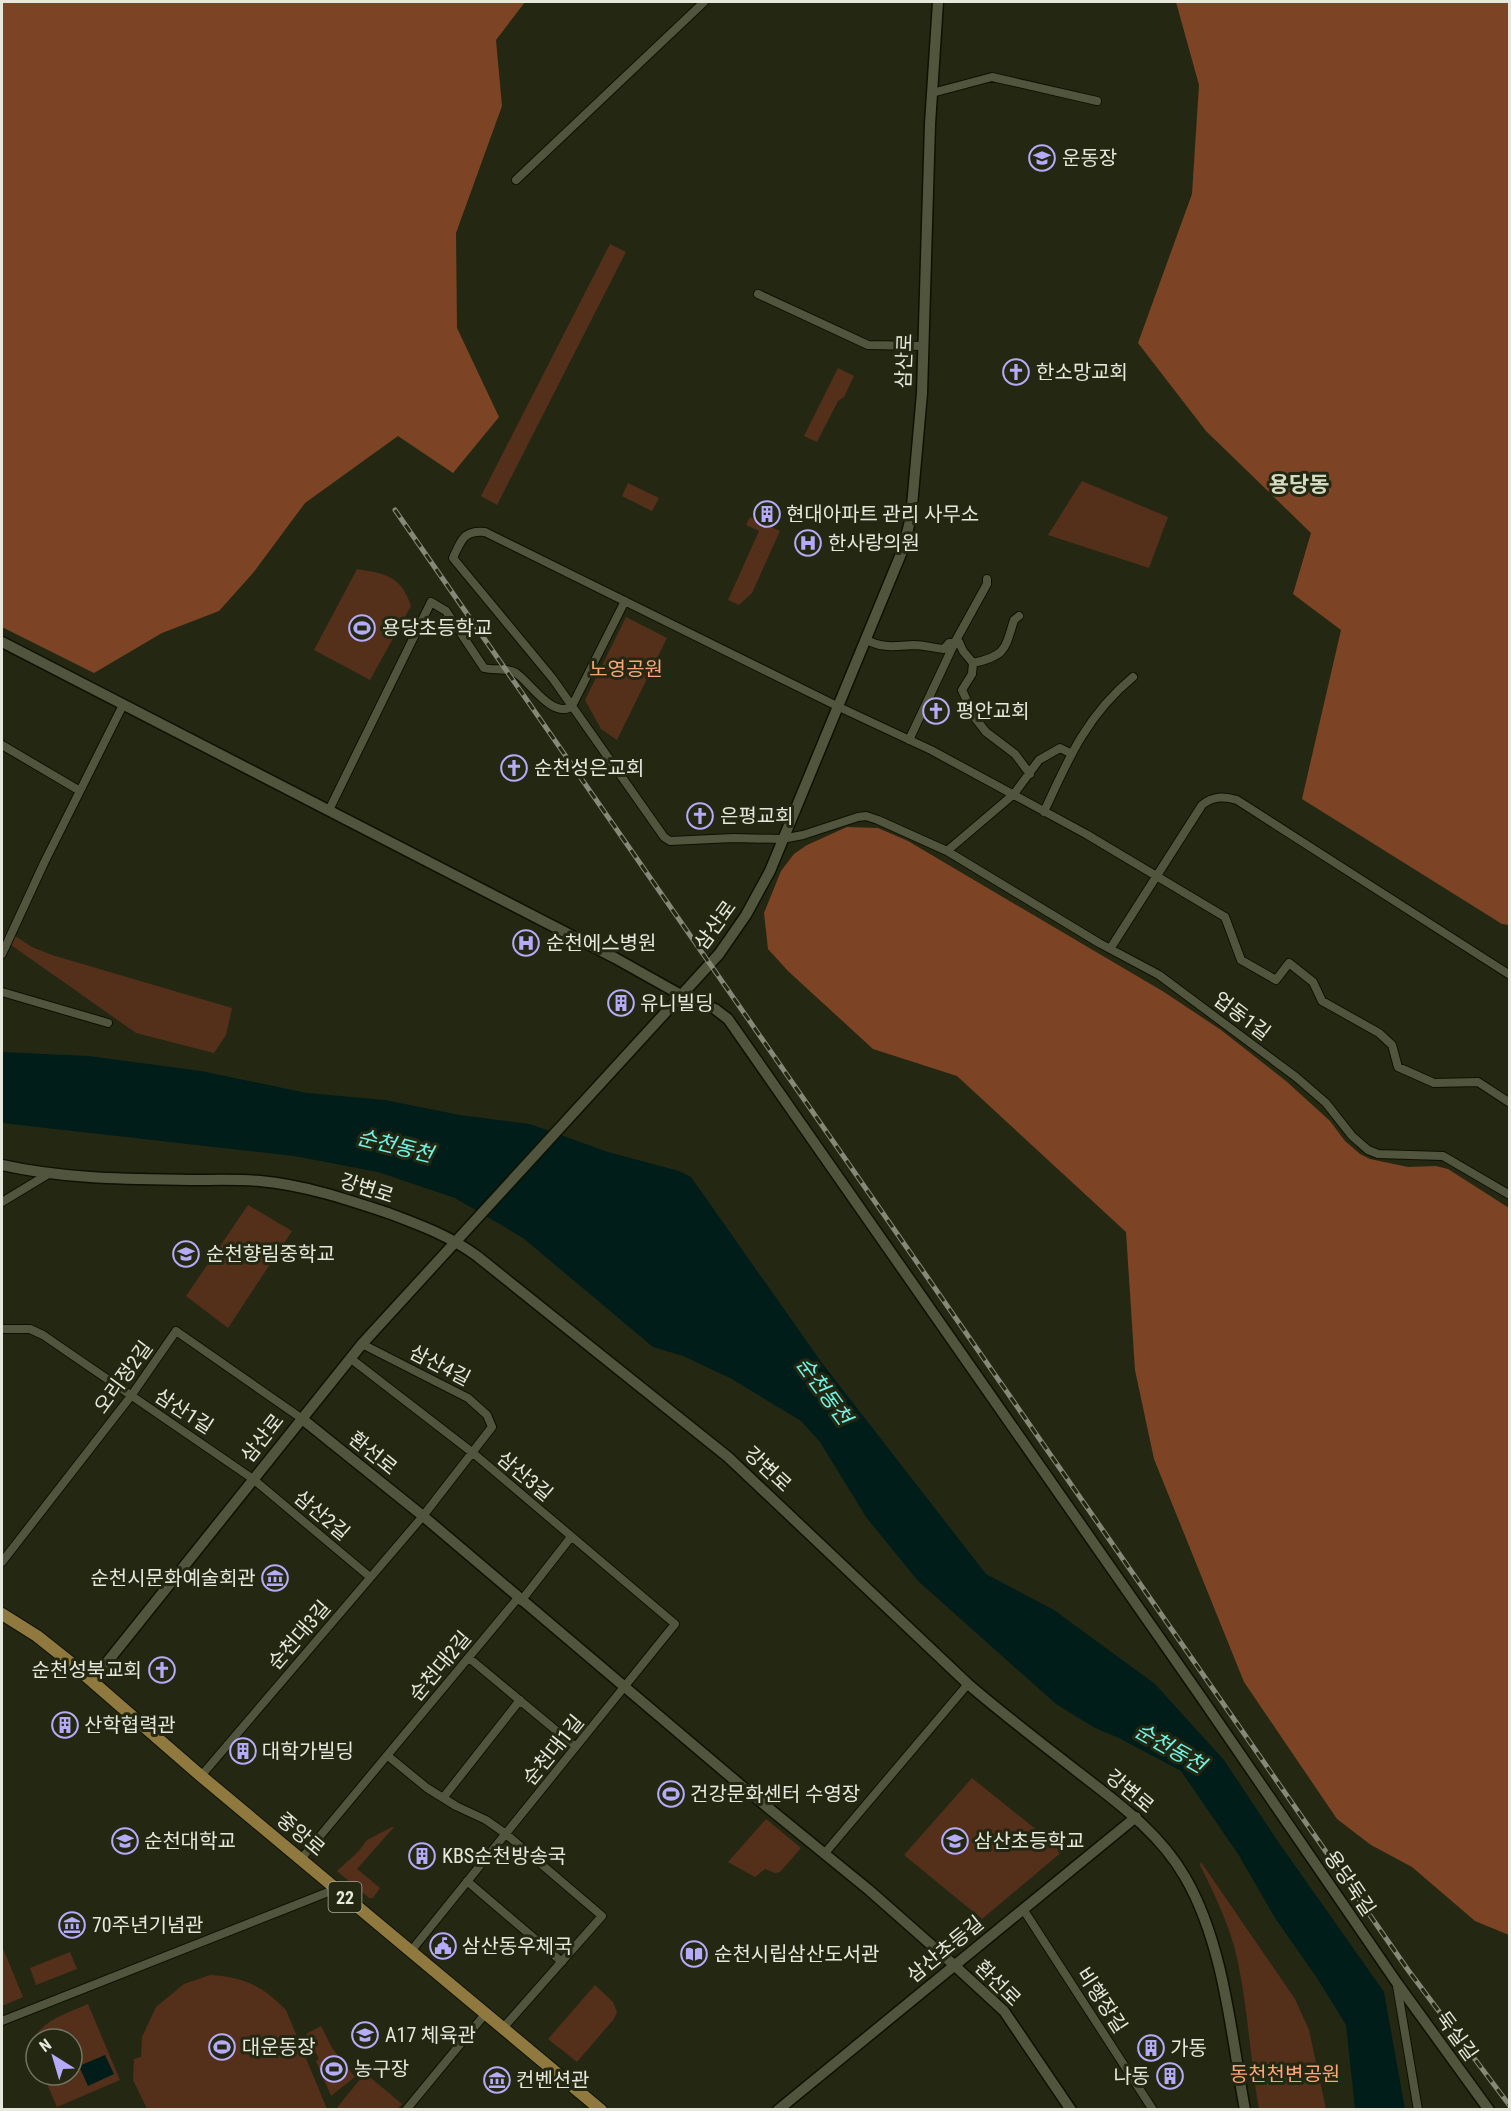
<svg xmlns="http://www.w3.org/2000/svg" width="1511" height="2111" viewBox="0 0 1511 2111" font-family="'Roboto Condensed','Noto Sans KR',sans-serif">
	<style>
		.green { fill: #542f1a }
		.forest { fill: #7c4424 }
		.water { fill: #001d1a }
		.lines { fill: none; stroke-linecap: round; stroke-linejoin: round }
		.minor-casing { stroke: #0e1100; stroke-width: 10 }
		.tertiary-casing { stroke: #0e1100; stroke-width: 13 }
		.secondary-casing { stroke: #0e1100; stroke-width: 13 }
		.primary-casing { stroke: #0e1100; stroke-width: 14 }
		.minor { stroke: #51553e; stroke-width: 8 }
		.tertiary { stroke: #51553e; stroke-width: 10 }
		.secondary { stroke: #51553e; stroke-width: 10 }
		.primary { stroke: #8f793f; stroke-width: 12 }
		.rail-casing { stroke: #868978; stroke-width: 5 }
		.rail { stroke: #242813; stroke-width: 3; stroke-dasharray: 9; stroke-linecap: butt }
		.labels { text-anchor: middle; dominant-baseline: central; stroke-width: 6; stroke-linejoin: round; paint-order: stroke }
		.shield { fill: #242813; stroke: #abae9f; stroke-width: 1.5 }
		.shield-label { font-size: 18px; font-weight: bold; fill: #e5e8db }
		.poi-label { font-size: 20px; fill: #e5e8db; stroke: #242813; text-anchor: start }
		.street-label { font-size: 20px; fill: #e5e8db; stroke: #242813 }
		.park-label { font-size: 20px; fill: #fda678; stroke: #242813 }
		.water-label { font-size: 21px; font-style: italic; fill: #6ef5e7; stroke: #242813 }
		.quarter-label { font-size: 22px; font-weight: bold; fill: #d5dbc0; stroke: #242813 }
	</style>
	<rect width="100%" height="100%" fill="#242813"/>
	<path class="green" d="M610,244L626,252L497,505L481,496Z
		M838,368L854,376L844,397L838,401L817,442L804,436Z
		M1082,481L1168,517L1149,568L1048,535Z
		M628,483L659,498L652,511L622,496Z
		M750,517L780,531L752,593L739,605L728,600L759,531L746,525Z
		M357,569C385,574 401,575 411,606L370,680L314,650Z
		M626,617L667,638L617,740L601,729L585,700Z
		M15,936L32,947L52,955L232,1008L226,1035L214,1053L136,1033L11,945Z
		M248,1205L292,1231L228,1328L186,1296Z
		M972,1778L1063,1851L982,1919L904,1855Z
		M766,1819L801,1848L780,1872L775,1873L765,1869L755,1877L728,1862Z
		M392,1827H394L357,1869L380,1888L373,1898H369L337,1871L358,1852L367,1840Z
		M1201,1862L1295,1999L1309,2030L1326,2109H1259C1249,2055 1248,1999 1234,1946C1226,1918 1213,1891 1200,1865Z
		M2,1946L23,1997L2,2006Z
		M70,1952L77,1969L36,1985L30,1968Z
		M210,1975C244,1977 263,1986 286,2010L327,2109H147L133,2080L134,2059L141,2057L142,2037L156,2007L184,1984Z
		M595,1985L613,2002L617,2012L613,2020L577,2062L548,2039Z
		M88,2004L120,2080L57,2107L43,2075H72V2039H36V2058C22,2026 66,2014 88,2004Z
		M321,2026L332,2048L355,2077L331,2096L316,2061L319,2059L306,2034Z
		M365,2073L402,2104L397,2109H336Z"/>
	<path class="forest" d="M2,2H525L496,40L502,106L456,233L457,328L499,417L453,473L398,436L305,503L253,573L219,611L162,633L94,673L2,627Z
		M1176,2H1509V925L1502,924L1302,799L1341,630L1293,594L1311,533L1206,431L1138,343L1192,194L1199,85Z
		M847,827L878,828L908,841L1164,992L1221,1030L1286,1081L1330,1121L1345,1141L1360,1154L1370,1159L1408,1167L1436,1166L1448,1169L1509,1208V1935L1475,1921L1412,1867L1371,1845L1337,1819L1244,1682L1154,1459L1135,1370L1126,1232L957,1076L873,1049L788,971L768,949L764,913L781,871L794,854L807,845Z"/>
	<path class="water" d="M2,1052L89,1056L201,1071L307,1093L385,1100L460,1115L530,1124L608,1152L679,1171L691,1177L822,1363L986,1574L1054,1610L1155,1684L1224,1760L1277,1840L1384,1992L1405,2109H1355L1346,2025L1317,1978L1275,1918L1238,1854L1181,1771L1119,1738L1095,1728L1056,1704L918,1581L866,1517L820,1442L801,1421L730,1378L683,1356L653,1347L523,1238L455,1198L378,1172L294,1156L2,1123Z
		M105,2055L114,2074L88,2086L79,2066Z"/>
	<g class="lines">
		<g class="minor-casing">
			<path id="minor" d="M932,93L992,77L1097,101
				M516,180L704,2
				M758,294L868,345L923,346
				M865,639C882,649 895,646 914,645C923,645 934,648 944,649L949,643L959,642L963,651L973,663C1006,656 1005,649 1014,620L1019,616
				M973,663L972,674L962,690L975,718L986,732L1015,754L1030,774
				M909,740L955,642L987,584V579
				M2,745L80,791
				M329,810L431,602L446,611L484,668C494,671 506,667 516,673C530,682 553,720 572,706L625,601
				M1044,812C1068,759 1087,715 1133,677
				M947,851L1014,794L1039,760L1060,748L1072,754
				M1110,949L1202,805C1213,796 1224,796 1237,800L1510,975
				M2,954L44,863L123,705
				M2,992L108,1023
				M1510,1103L1478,1082L1434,1083L1398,1067L1392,1045L1379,1033L1322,1001L1313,982L1289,963L1276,980L1241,960L1225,917L1086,834L931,750L839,707L485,532C463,530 461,541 453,558L553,679L664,837L670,841L733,838L782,839L803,835L858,817L866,816L878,820L947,851L1099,943L1159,975L1296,1077L1326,1103L1352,1136L1368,1150L1378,1154L1443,1156L1510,1195
				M2,1202L50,1173
				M2,1329H30L43,1335L253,1479L370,1577
				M350,1358L473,1453L675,1624L411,1951
				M2,1562L131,1396L176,1331L301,1418
				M521,1601L571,1537
				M469,1658L576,1747
				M388,1756L427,1788L456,1806L486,1820L506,1834L602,1916L503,2028
				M201,1776L423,1516L492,1427L487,1415L468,1398L362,1344
				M443,1798L520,1700
				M825,1853L968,1684
				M301,1859L518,1598
				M467,1881L562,1962
				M1023,1909L1153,2110
				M1397,1986L1418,2110
				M2,2021L336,1889
				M406,2110L486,2013"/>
		</g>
		<g class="tertiary-casing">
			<path id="tertiary" d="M2,642L615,958L681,995L715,1009L728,1019L1201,1697L1397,1983L1489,2110
				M301,1418L423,1516L744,1788L869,1890L954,1965L1004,2011L1071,2110
				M778,2110L1136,1817"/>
		</g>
		<g class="secondary-casing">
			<path id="secondary" d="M2,1165C64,1179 128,1179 192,1180C214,1180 237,1179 260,1181C304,1185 346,1199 388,1213C420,1225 450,1236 477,1256L728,1457L968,1684C1004,1715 1041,1743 1078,1772C1118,1803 1159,1832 1185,1877C1224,1944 1231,2034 1245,2110
				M92,1681L362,1344L719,954L746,915L770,871L903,549L911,517L922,393L930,124L938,2"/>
		</g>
		<g class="primary-casing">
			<path id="primary" d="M2,1614L37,1636L71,1663L201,1776L601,2110"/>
		</g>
		<use href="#minor" class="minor"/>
		<use href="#tertiary" class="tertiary"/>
		<use href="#secondary" class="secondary"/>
		<use href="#primary" class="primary"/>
		<g class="rail-casing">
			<path id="rail" d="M395,510L1408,1970L1510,2106"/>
		</g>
		<use href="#rail" class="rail"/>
	</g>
	<defs>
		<g id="school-ring" transform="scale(1.35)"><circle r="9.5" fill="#242813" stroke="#b6abf8" stroke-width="1.5"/><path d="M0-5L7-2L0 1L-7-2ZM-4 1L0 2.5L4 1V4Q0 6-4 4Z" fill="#b6abf8"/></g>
		<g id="church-ring" transform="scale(1.35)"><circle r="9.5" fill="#242813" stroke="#b6abf8" stroke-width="1.5"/><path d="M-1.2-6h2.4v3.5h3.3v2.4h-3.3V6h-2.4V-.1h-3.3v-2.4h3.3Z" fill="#b6abf8"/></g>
		<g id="building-ring" transform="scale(1.35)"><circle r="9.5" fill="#242813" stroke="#b6abf8" stroke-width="1.5"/><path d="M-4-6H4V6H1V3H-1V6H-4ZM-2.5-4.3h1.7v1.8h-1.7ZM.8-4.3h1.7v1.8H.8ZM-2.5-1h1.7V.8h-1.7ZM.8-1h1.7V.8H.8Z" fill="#b6abf8"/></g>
		<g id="hospital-ring" transform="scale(1.35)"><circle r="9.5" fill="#242813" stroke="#b6abf8" stroke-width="1.5"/><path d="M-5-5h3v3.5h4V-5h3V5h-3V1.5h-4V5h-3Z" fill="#b6abf8"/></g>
		<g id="stadium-ring" transform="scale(1.35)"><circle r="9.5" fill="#242813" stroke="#b6abf8" stroke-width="1.5"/><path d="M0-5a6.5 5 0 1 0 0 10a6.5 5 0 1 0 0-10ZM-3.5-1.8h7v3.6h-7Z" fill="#b6abf8"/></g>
		<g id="museum-ring" transform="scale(1.35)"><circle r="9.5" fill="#242813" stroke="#b6abf8" stroke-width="1.5"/><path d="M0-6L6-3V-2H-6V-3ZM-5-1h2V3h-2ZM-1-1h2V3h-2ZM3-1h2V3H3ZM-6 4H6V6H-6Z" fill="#b6abf8"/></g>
		<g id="university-ring" transform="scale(1.35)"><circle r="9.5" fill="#242813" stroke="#b6abf8" stroke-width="1.5"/><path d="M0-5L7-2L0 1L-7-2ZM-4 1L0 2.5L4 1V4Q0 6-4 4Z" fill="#b6abf8"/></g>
		<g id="civic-ring" transform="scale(1.35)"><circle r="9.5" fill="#242813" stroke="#b6abf8" stroke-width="1.5"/><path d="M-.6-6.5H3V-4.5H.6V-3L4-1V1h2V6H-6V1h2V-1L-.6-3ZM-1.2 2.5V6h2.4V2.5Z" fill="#b6abf8"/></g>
		<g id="library-ring" transform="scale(1.35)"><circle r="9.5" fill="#242813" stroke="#b6abf8" stroke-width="1.5"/><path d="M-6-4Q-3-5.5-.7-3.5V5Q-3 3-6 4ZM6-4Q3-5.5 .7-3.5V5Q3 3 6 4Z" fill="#b6abf8"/></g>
	</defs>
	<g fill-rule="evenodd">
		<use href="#school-ring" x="1042" y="158"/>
		<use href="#church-ring" x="1016" y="372"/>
		<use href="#building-ring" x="767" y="514"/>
		<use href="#hospital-ring" x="808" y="543"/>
		<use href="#stadium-ring" x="362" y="628"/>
		<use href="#church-ring" x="936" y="711"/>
		<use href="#church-ring" x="514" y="768"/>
		<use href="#church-ring" x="700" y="816"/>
		<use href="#hospital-ring" x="526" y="943"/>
		<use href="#building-ring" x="621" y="1003"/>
		<use href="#school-ring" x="186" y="1254"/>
		<use href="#museum-ring" x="275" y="1578"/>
		<use href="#church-ring" x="162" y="1670"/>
		<use href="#building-ring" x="65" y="1725"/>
		<use href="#building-ring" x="243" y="1751"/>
		<use href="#stadium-ring" x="671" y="1794"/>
		<use href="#university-ring" x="125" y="1841"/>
		<use href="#school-ring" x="955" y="1841"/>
		<use href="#building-ring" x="422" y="1856"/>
		<use href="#museum-ring" x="72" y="1925"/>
		<use href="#civic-ring" x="443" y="1946"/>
		<use href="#library-ring" x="694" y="1954"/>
		<use href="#university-ring" x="365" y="2035"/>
		<use href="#stadium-ring" x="222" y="2047"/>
		<use href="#building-ring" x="1151" y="2048"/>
		<use href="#stadium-ring" x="334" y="2069"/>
		<use href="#building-ring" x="1170" y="2076"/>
		<use href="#museum-ring" x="497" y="2080"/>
	</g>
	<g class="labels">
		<rect class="shield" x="328.5" y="1882" width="33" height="30" rx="4.5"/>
		<g class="shield-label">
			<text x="345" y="1897">22</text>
		</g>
		<g class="poi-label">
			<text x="1062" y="158">운동장</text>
			<text x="1036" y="372">한소망교회</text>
			<text x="786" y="514">현대아파트 관리 사무소</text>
			<text x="828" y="543">한사랑의원</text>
			<text x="382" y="628">용당초등학교</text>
			<text x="956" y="711">평안교회</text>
			<text x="534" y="768">순천성은교회</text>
			<text x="720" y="816">은평교회</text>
			<text x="546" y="943">순천에스병원</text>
			<text x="640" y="1003">유니빌딩</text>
			<text x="206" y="1254">순천향림중학교</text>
			<text x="256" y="1578" text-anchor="end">순천시문화예술회관</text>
			<text x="142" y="1670" text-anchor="end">순천성북교회</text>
			<text x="84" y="1725">산학협력관</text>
			<text x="262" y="1751">대학가빌딩</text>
			<text x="690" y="1794">건강문화센터 수영장</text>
			<text x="144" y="1841">순천대학교</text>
			<text x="974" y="1841">삼산초등학교</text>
			<text x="442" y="1856">KBS순천방송국</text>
			<text x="92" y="1925">70주년기념관</text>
			<text x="462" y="1946">삼산동우체국</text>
			<text x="714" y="1954">순천시립삼산도서관</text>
			<text x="385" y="2035">A17 체육관</text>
			<text x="242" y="2047">대운동장</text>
			<text x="1170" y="2048">가동</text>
			<text x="354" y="2069">농구장</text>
			<text x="1150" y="2076" text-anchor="end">나동</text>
			<text x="516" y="2080">컨벤션관</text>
		</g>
		<g class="street-label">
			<text transform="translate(904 361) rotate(-88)">삼산로</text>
			<text transform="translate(715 925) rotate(-54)">삼산로</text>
			<text transform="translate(1242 1016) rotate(37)">업동1길</text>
			<text transform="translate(367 1188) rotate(18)">강변로</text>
			<text transform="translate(440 1365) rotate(27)">삼산4길</text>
			<text transform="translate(123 1377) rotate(-54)">오리정2길</text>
			<text transform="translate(184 1411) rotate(33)">삼산1길</text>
			<text transform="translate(262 1438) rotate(-52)">삼산로</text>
			<text transform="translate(373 1453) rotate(39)">환선로</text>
			<text transform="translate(768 1469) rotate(43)">강변로</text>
			<text transform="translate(525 1476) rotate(40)">삼산3길</text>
			<text transform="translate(322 1515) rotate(40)">삼산2길</text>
			<text transform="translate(299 1635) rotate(-49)">순천대3길</text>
			<text transform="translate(440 1666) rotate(-50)">순천대2길</text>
			<text transform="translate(553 1750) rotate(-51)">순천대1길</text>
			<text transform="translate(1130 1791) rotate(40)">강변로</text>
			<text transform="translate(301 1834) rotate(40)">중앙로</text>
			<text transform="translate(1350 1883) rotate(56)">용당둑길</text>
			<text transform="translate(945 1949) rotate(-39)">삼산초등길</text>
			<text transform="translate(998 1983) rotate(45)">환선로</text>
			<text transform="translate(1102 2000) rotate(57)">비행장길</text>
			<text transform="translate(1457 2036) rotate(54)">둑실길</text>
		</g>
		<g class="park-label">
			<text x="626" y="669">노영공원</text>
			<text x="1285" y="2074">동천천변공원</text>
		</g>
		<g class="water-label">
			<text transform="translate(395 1146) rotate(14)">순천동천</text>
			<text transform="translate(824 1391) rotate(54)">순천동천</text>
			<text transform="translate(1170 1748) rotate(30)">순천동천</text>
		</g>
		<g class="quarter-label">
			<text x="1299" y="484">용당동</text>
		</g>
	</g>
	<rect width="1511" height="2111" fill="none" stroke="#e5e8db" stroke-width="6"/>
	<g transform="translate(54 2057) rotate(323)"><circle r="28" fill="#242813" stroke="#717563" stroke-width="1.5"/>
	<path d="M0-4.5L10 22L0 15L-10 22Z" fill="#b6abf8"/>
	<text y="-9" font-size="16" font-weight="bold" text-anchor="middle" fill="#e5e8db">N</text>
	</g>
</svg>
